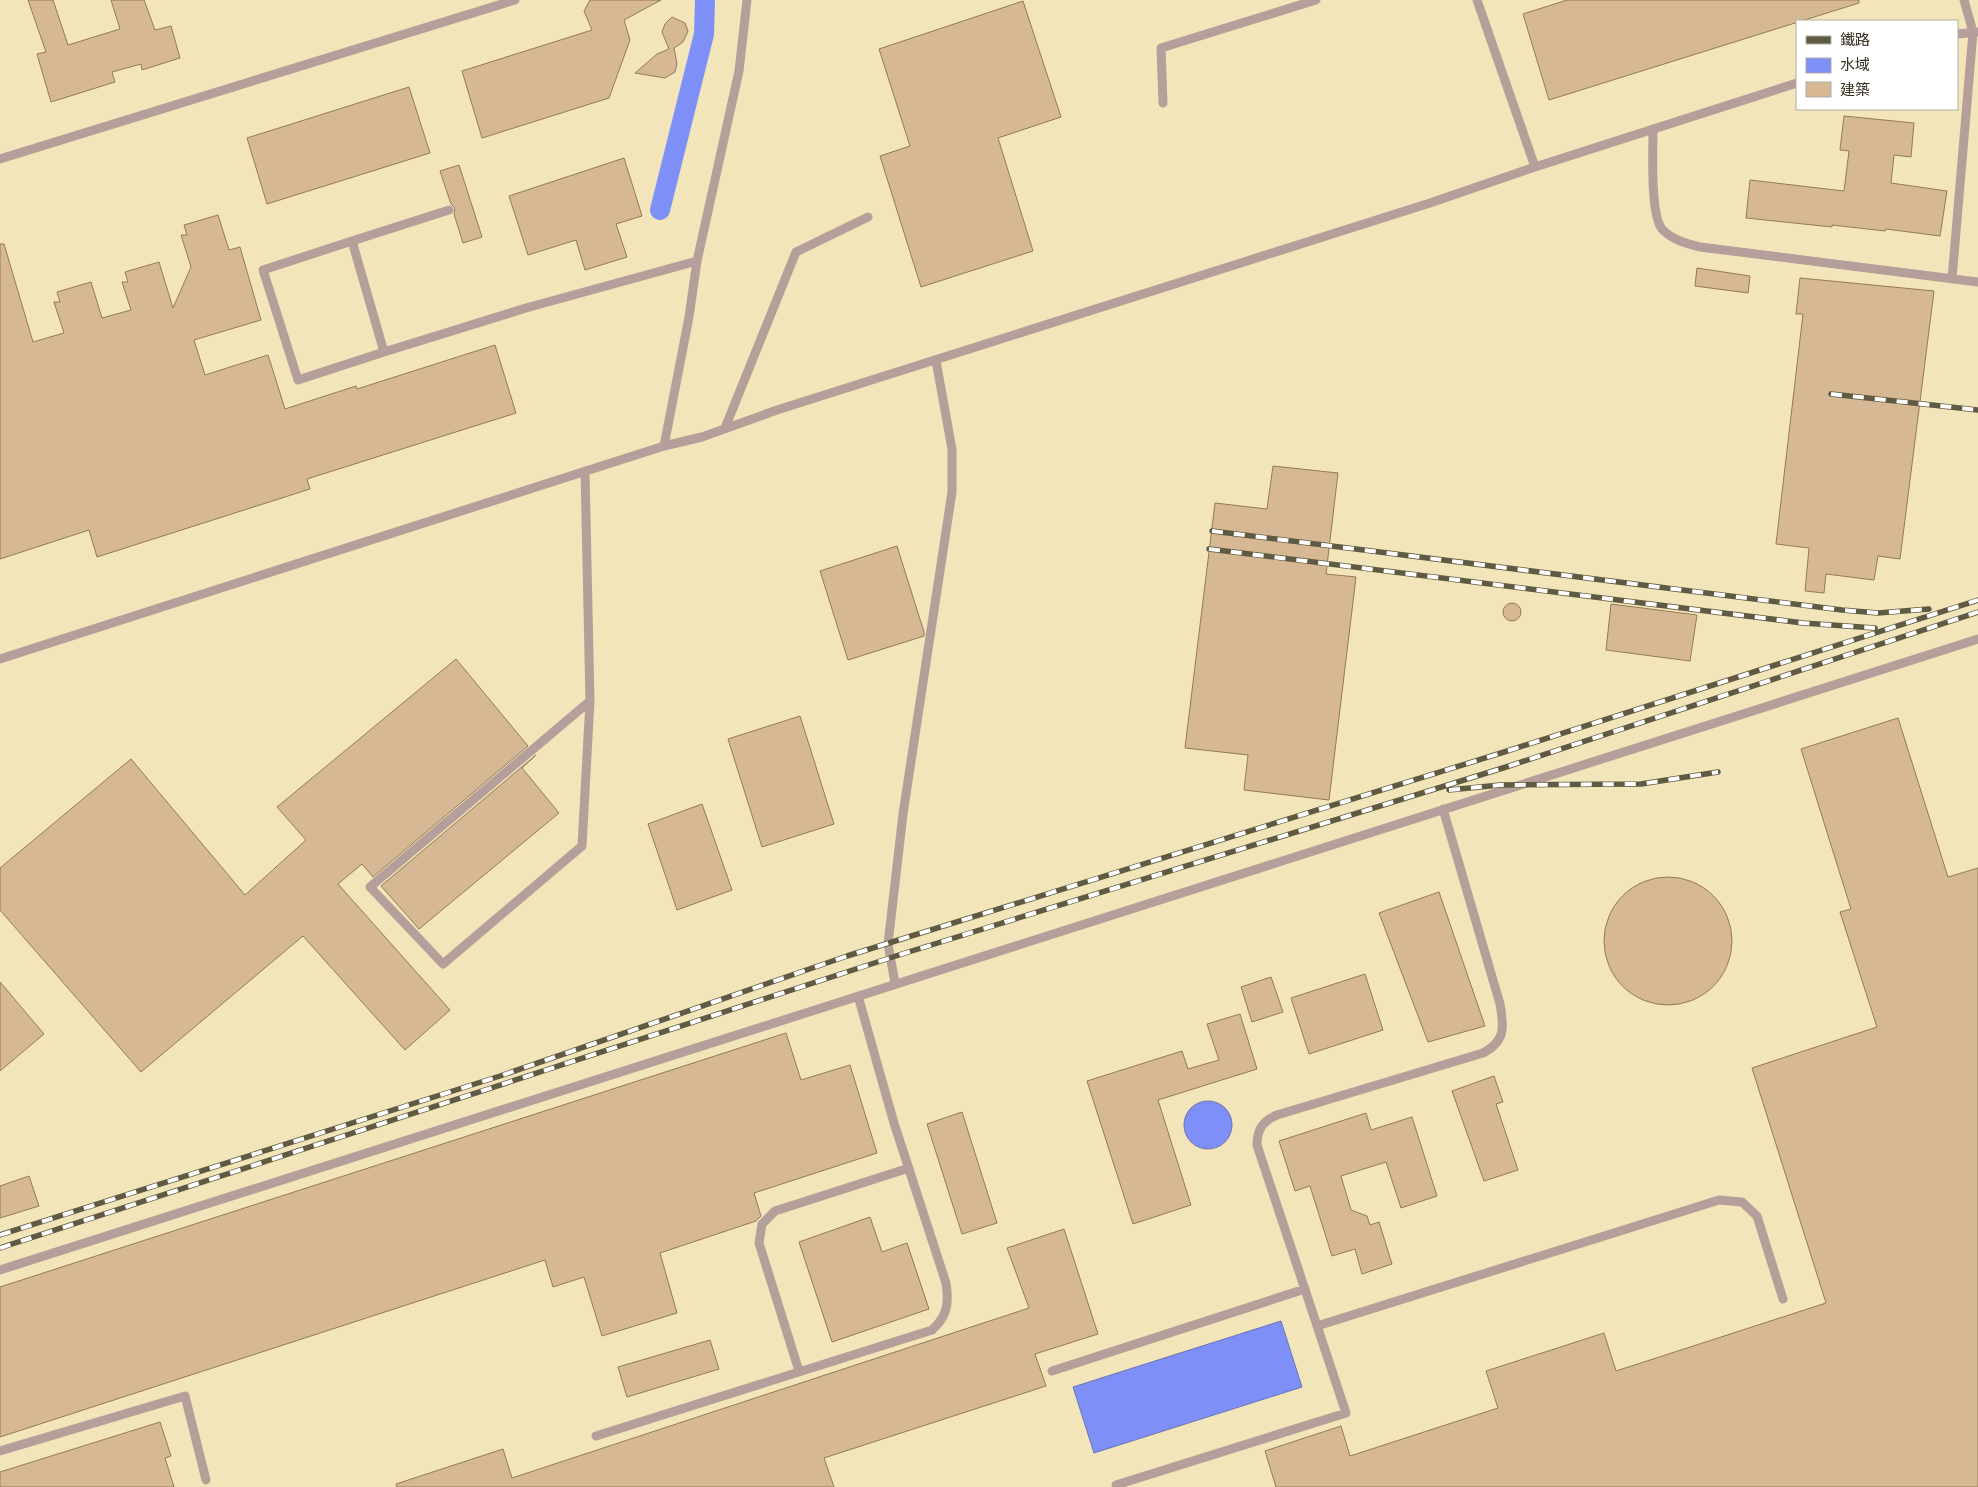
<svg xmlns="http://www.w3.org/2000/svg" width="1978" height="1487" viewBox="0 0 1978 1487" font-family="'Times New Roman','Noto Sans TC',serif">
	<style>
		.water { fill: #7e90f7; stroke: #6974b7 }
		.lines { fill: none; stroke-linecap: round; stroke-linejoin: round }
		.canal { stroke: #7e90f7; stroke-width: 20 }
		.building { fill: #d6b994; stroke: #947956 }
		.lane { stroke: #b59f9a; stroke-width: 9 }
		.rail-casing { stroke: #605a43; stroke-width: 5.5 }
		.rail { stroke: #fff; stroke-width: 4; stroke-dasharray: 11; stroke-linecap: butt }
	</style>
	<rect width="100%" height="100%" fill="#f2e5b9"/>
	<path class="water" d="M1184 1125a24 24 0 1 1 48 0a24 24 0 1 1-48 0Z
		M1281,1321L1302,1387L1094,1453L1073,1387Z"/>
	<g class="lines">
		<path class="canal" d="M660,210L704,34L705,0"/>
	</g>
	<path class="building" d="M28,0H53L68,45L120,29L111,0H144L155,30L171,26L180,58L142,70L141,64L112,72L115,82L51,102L37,54L46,52Z
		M590,0H661L624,20L630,40L609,98L482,138L462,71L592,30L584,11Z
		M1567,0H1859V3L1549,100L1523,14Z
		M1023,1L1061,117L998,138L1033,251L921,287L880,156L910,146L879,49Z
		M672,17L685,23L688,31L683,42L674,48L677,64L675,72L665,78L635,73L657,54L669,49L662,32L665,24Z
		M409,87L430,153L267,204L247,138Z
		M1844,116L1914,123L1911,157L1894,155L1891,183L1947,191L1940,236L1886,229L1885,231L1832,225V227L1746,218L1750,180L1844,191L1849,151L1840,150Z
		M624,158L642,216L616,224L627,257L585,270L576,240L528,255L509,196Z
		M459,165L482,237L463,243L454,214L455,208L451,204L440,171Z
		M218,215L229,250L240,247L261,320L194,340L205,375L268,355L285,409L356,386L357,389L495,345L516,413L307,479L310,489L97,557L89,530L0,559V244H4L33,342L64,333L54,302H60L57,292L91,282L102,318L131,310L122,282H128L125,272L159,262L173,308L191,267L181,235H187L184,225Z
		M1697,268L1750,276L1748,293L1695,286Z
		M1800,278L1934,291L1900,559L1878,556L1874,580L1826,574L1824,593L1805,591L1809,548L1776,544L1803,314H1796Z
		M1273,466L1338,473L1326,574L1356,577L1329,800L1244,790L1248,755L1185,748L1215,503L1267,509Z
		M897,546L924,632V636L848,660L820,571Z
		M1503 612a9 9 0 1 1 18 0a9 9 0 1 1-18 0Z
		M1611,604L1697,615L1690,661L1606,650Z
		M456,659L528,746L373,877L362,864L338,884L450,1010L405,1050L303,936L141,1072L0,910V868L131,759L245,895L306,840L277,807Z
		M800,716L834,824L762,847L728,739Z
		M1898,718L1948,877L1978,868V1487H1276L1265,1451L1341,1426L1350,1456L1498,1408L1486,1371L1604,1333L1616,1371L1826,1303L1752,1068L1877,1027L1840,912L1851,909L1801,749Z
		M536,755L522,768L559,813L419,929L381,886Z
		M702,804L732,890L677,910L648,824Z
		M1604 941a64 64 0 1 1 128 0a64 64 0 1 1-128 0Z
		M1439,892L1485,1026L1428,1042L1379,913Z
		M1365,974L1383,1030L1309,1054L1291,998Z
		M1271,977L1283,1012L1252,1022L1241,987Z
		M0,982L44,1034L0,1071Z
		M1240,1014L1257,1069L1158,1100L1191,1205L1133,1224L1087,1081L1182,1051L1188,1069L1219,1060L1207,1024Z
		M786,1033L801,1080L850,1065L877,1153L754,1193L761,1216L756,1221L660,1253L677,1313L602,1336L584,1277L553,1287L545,1260L0,1437V1287Z
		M1494,1076L1503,1102L1496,1104L1518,1170L1484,1181L1452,1091Z
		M962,1112L997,1223L962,1234L927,1124Z
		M1366,1113L1371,1130L1412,1117L1437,1196L1401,1208L1386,1162L1341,1176L1351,1210L1367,1216L1370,1225L1379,1222L1392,1264L1362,1274L1355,1249L1332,1256L1310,1186L1295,1191L1279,1141Z
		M29,1176L39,1206L0,1218V1186Z
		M870,1217L882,1252L907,1243L929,1309L832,1342L799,1242Z
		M1064,1229L1098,1334L1035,1354L1046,1386L824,1458L834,1487H397L396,1484L503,1449L512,1478L1029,1308L1007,1248Z
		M710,1340L719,1369L627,1397L618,1367Z
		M160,1422L171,1456L165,1458L174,1487H0V1472Z"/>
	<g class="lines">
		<path class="lane" d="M1477,0L1535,167
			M1957,34L1978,32
			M1163,103L1161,48L1316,0
			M1653,129C1653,150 1650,214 1662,229C1672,240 1686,243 1700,247L1978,282
			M0,159L515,0
			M449,210L352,241L384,352L526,308L697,261
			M352,241L263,270L298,380L384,352
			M1952,279L1973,32L1964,0
			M725,428L796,252L868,217
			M664,446L689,317L697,261L739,71L747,0
			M585,471L590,701L582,846L443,964L370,887L590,701
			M0,659L664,446L702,437L777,410L1430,203L1535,167L1797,83
			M895,983L888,944L903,814L952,492V449L936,361
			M0,1270L1978,639
			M1317,1326L1719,1200L1742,1202L1757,1216L1783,1299
			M799,1371L759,1243L762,1224L775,1211L909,1168
			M1052,1371L1305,1289
			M596,1436L932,1330C948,1316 949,1302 946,1283L894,1123L858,996
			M0,1451L185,1396L206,1480
			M1116,1485L1346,1413L1257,1145C1257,1129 1263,1121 1277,1115L1483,1053C1506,1041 1504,1027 1500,1004L1443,809"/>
		<g class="rail-casing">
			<path id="rail" d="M1831,394L1978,410
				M1212,531L1842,610L1878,613L1929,609
				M1209,549L1803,623L1875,628
				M1449,790L1500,785L1641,784L1718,772
				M0,1235L500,1076L847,956L1501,753L1978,600
				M0,1248L902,954L1506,767L1978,612"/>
		</g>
		<use href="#rail" class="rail"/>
	</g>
	<rect x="1796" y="20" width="162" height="90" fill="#ffffff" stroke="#afada7"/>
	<rect x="1806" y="36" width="25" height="8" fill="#605a43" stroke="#afada7"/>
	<text x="1840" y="45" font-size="15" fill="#383322">鐵路</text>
	<rect x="1806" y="58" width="25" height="15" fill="#7e90f7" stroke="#afada7"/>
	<text x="1840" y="70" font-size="15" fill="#383322">水域</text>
	<rect x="1806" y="82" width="25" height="15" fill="#d6b994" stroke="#afada7"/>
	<text x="1840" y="95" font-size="15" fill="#383322">建築</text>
</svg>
